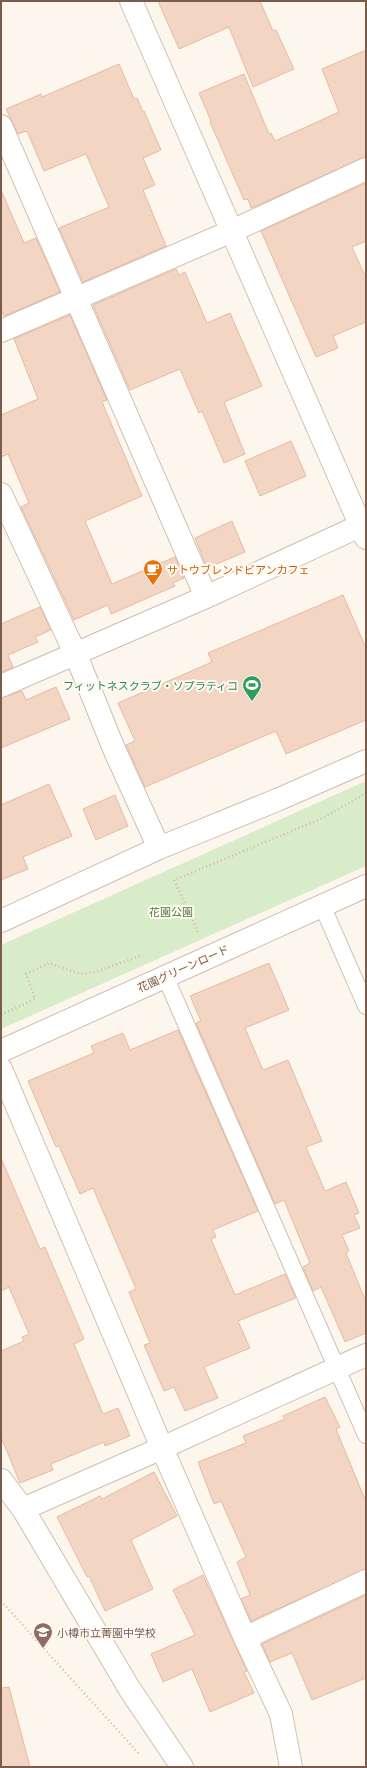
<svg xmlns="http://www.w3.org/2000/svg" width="367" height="1768" viewBox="0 0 367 1768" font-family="Lato,'Noto Sans JP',sans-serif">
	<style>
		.green { fill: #d8ecc9 }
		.building { fill: #f3d5c3; stroke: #e6bba3 }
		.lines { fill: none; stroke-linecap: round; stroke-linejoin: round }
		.lane-casing { stroke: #d1beb0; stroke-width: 18 }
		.street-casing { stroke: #d1beb0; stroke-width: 24 }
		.secondary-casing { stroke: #d6c0b0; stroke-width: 24 }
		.path { stroke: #d9b8a5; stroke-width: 2.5; stroke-dasharray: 1 3; stroke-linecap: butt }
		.lane { stroke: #fff; stroke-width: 16 }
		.street { stroke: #fff; stroke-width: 22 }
		.secondary { stroke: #fff; stroke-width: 22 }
		.labels { text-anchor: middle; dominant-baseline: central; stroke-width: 4; stroke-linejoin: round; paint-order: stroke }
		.food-label { font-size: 11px; fill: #c56008; stroke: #fffaf3; text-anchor: start }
		.leisure-label { font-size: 11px; fill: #27864d; stroke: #fffaf3; text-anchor: end }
		.park-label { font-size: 11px; fill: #537a41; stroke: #fffaf3 }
		.street-label { font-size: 11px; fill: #7a5c4d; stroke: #fffaf3 }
		.education-label { font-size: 11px; fill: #785e54; stroke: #fffaf3; text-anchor: start }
	</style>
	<rect width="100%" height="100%" fill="#fdf6ec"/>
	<path class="green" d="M366,781V866L1,1029V945Z"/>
	<path class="building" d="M158,1H260L273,31L276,30L294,69L253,87L229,27L179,49Z
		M366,50V157L251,208L248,199L244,200L210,122L211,121L199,93L244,74L269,134L271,133L275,141L339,112L322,69Z
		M119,64L134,99L137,98L143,112L144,111L161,150L143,158L155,185L143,190L166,246L83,282L59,228L109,207L86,154L44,171L27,131L18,134L6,109L41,94L42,97Z
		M366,183V241L352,247L366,278V322L333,336L338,348L316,357L261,231Z
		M1,190L24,243L36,238L60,292L4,316L1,308Z
		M176,269L179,275L185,272L207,323L230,313L262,386L224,402L245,454L224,463L202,411L199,413L180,369L130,390L93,305Z
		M70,315L107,400L102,402L142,496L85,521L112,584L175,557L184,578L173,583L175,586L111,614L108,605L74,620L21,507L29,503L8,454L1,457V415L38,399L14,339Z
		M291,441L306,476L260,496L245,461Z
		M232,521L245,552L207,568L195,538Z
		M343,595L366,648V720L286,754L276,731L145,787L126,745L135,741L118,703L212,662L208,653Z
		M40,607L51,630L35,637L38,642L8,655L13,667L1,672V624Z
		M56,687L70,719L1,748V698L22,691L26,700Z
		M49,784L72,836L23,857L28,869L1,880V805Z
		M115,795L128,826L96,840L83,809Z
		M269,963L289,1010L245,1028L263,1070L288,1060L322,1141L306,1147L325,1191L346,1182L359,1213L354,1215L360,1228L342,1235L349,1251L346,1253L366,1302V1333L345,1342L321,1287L313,1291L303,1267L310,1263L284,1200L275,1204L196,1023L201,1021L190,996Z
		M178,1030L258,1211L213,1230L216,1237L211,1239L235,1295L285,1274L296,1298L238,1321L250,1348L204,1367L218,1398L185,1411L174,1387L164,1391L144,1345L150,1343L129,1292L136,1289L93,1188L80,1194L59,1146L56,1147L28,1081L94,1053L91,1046L123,1033L130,1050Z
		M1,1158L40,1249L45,1247L84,1339L74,1344L103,1414L118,1408L130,1436L105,1446L104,1442L51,1464L53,1470L20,1483L1,1437V1351L24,1341L22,1337L29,1334L9,1287L1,1291Z
		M325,1397L340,1427L336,1429L366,1502V1569L251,1621L241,1599L250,1595L237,1562L246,1557L221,1501L214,1504L198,1462L246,1443L243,1436L285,1419L283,1416Z
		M154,1472L177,1516L131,1540L153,1589L105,1611L89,1576L87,1577L57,1517L100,1496L102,1499Z
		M203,1575L247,1671L244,1672L254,1693L210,1712L192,1669L163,1682L151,1654L195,1635L173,1590Z
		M366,1595V1678L312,1700L292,1653L270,1662L262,1644Z
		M9,1687L30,1767H1V1688Z"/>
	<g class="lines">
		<g class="lane-casing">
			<path id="lane" d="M322,905L366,1006
				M165,976L366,1435"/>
		</g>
		<g class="street-casing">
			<path id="street" d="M1,126L206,597
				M1,331L232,231L366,169
				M1,494L76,655L114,749L159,848
				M1,686L206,597L366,523
				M1,921L159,848L277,800L366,761
				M1,1051L366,886
				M1,1480L23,1509L129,1688L182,1767
				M23,1509L162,1448L366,1355
				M245,1638L366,1581"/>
		</g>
		<g class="secondary-casing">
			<path id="secondary" d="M131,1L366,538
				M1,1069L162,1448L245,1638L281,1714L291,1767"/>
		</g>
		<path class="path" d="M198,932L174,880L323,818L366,793
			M1,1015L35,999L26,974L49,963L81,974L95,972L143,955
			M1,1601L139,1754"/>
		<use href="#lane" class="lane"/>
		<use href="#street" class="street"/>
		<use href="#secondary" class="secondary"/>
	</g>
	<defs>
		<g id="cafe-pin" transform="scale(1)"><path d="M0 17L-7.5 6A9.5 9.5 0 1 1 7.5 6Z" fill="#e8710a" stroke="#fffaf3"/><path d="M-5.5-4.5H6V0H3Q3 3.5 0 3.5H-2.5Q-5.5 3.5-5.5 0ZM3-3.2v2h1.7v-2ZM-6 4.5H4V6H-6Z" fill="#fff"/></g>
		<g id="stadium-pin" transform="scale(1)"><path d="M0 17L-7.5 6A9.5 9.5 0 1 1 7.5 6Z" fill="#2e9e5b" stroke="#fffaf3"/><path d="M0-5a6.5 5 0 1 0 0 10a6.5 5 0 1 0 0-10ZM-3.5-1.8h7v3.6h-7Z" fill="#fff"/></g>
		<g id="school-pin" transform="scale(1)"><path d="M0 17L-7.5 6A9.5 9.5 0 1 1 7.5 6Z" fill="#8d6e63" stroke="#fffaf3"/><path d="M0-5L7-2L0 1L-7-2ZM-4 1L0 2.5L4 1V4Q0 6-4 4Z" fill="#fff"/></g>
	</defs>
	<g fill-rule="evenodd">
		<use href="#cafe-pin" x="153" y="569"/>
		<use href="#stadium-pin" x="252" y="685"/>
		<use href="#school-pin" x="43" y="1632"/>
	</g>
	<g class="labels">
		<g class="food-label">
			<text x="167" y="569">サトウブレンドビアンカフェ</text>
		</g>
		<g class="leisure-label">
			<text x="238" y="685">フィットネスクラブ・ソプラティコ</text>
		</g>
		<g class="park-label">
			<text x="171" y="911">花園公園</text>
		</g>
		<g class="street-label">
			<text transform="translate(183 968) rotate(-24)">花園グリーンロード</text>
		</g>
		<g class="education-label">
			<text x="57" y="1632">小樽市立菁園中学校</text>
		</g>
	</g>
	<rect width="367" height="1768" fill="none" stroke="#7a5c4d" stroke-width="4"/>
</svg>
